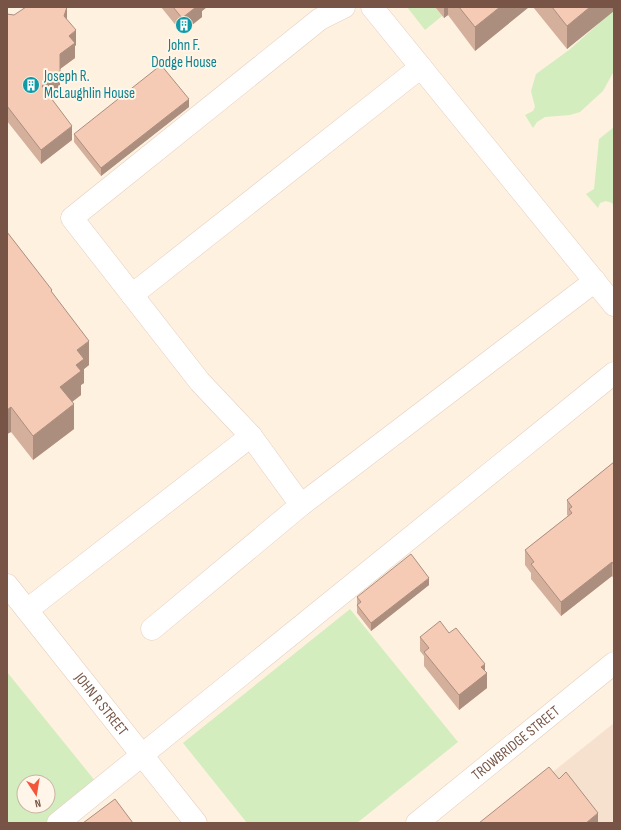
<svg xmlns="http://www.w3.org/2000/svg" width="621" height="830" viewBox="0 0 621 830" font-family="'Sofia Sans Condensed',sans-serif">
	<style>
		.residential { fill: #f6e1ce }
		.green { fill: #d4edbe; fill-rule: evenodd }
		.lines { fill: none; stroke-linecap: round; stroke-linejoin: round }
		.minor-casing { stroke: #e5cebe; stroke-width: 23 }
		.minor { stroke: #fff; stroke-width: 22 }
		.wall { fill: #d4af9c }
		.shaded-wall { fill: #ac8e7f }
		.building { fill: #f6cbb5; stroke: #ac8e7f }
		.labels { text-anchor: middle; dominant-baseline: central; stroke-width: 4; stroke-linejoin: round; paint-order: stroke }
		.culture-label { font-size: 15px; fill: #0d838f; stroke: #fff5e8 }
		.street-label { font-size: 15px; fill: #775445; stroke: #fff5e8 }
	</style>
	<rect width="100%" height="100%" fill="#fef1e0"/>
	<path class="residential" d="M614,723V823H489Z"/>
	<path class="green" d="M407,7H435L442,16L425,30Z
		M614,7V71L603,91L580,112L570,115L545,117L537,122L533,128L525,115L533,111L535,107L531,91L536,74L569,50L597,25Z
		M614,127V207L612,203L606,201L600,203L598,208L586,194L594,189L599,139Z
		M350,609L458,742L357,823H247L183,743Z
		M7,672L96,782L46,823H7ZM24,782H48V806H24Z"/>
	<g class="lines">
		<g class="minor-casing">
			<g id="minor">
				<path d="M344,7L320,19L72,218L200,382L251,436L301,505L595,281"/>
				<path d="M372,7L614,305"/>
				<path d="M132,295L421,67"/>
				<path id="s1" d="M7,585L196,823"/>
				<path d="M27,610L251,436"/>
				<path d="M152,629L301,505"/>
				<path d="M58,823L614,373"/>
				<path id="s2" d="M417,823L614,663"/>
			</g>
		</g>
		<use href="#minor" class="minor"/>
	</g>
	<path class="wall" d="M67,7V20L76,45L75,46V58L60,69V88L49,95L72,140L41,164L7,121V14L14,15Z
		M161,7H207L202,11V17L182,33Z
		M435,7H529L475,51L448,15L444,18Z
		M533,7H614L567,49Z
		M189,107L101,176L74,142V134Z
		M7,232L52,293L89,365L84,369V383L81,385V395L72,402L74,429L33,460L11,432L7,434Z
		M614,462V579L612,576L561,616L531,579V573L525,565V550L568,516L567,515V500Z
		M429,585L371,631L357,613V597Z
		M449,633L485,672L487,688L459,710L424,666V656L420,651V637Z"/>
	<path class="shaded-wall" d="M67,7V20L64,16Z
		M196,7H207L202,11V17L182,33V18Z
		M444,7H448V15L444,18Z
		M500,7H529L475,51V27Z
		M590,7H614V11L567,49V26Z
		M76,30V45L75,46V58L60,69V88L42,101V86L60,54L69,36Z
		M189,99V107L101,176V168Z
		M72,126V140L41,164V150Z
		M89,341V365L84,369V383L81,385V395L60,411V387L77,350Z
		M74,404V429L33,460V436Z
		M11,407V432L7,434V410Z
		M612,562V576L561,616V602Z
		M429,578V585L371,631V623Z
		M485,664V674L487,673V688L459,710V695L481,667Z
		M598,813V823H586Z"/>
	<path class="building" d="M26,7H67L64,16L76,30L69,36L75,43L60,54V73L42,86L72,126L41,150L7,106V14L14,15Z
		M173,7H196L182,18Z
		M459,7H500L475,27Z
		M552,7H590L567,26Z
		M161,65L189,99L101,168L74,134Z
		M7,232L52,290L51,291L89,341L77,350L84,359L76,365L81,371L60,387L74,404L33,436L11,407L7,410Z
		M614,462V565L612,562L561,602L531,564L534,562L525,550L572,513L569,509L572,507L567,500Z
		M411,554L429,578L371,623L357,605L361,602L357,597Z
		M440,621L449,633L456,628L485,664L481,667L487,673L459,695L424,652L429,648L420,637Z
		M549,767L559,779L566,772L598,813L586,823H479Z
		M115,799L133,823H83Z"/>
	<defs>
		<g id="building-disc" transform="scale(0.9)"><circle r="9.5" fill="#0f9aa8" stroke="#fff5e8"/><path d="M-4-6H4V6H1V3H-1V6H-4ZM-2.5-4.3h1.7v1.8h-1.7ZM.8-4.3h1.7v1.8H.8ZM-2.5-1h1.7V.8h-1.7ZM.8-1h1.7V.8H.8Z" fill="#fff"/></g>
	</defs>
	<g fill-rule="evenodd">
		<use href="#building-disc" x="184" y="25"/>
		<use href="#building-disc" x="31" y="85"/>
	</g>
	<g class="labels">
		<g class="culture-label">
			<text x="184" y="45">John F.<tspan x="184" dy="17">Dodge House</tspan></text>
			<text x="44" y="76" text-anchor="start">Joseph R.<tspan x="44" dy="17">McLaughlin House</tspan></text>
		</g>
		<g class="street-label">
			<text stroke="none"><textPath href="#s1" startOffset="152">JOHN R STREET</textPath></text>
			<text stroke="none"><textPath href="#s2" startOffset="127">TROWBRIDGE STREET</textPath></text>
		</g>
	</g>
	<rect width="621" height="830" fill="none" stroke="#775445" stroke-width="16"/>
	<g transform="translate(36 794) rotate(168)"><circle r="19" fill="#fff5e8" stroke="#c9b5a7"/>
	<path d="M0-3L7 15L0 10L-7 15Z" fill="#f3573a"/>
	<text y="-6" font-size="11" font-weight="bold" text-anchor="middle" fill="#775445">N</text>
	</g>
</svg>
